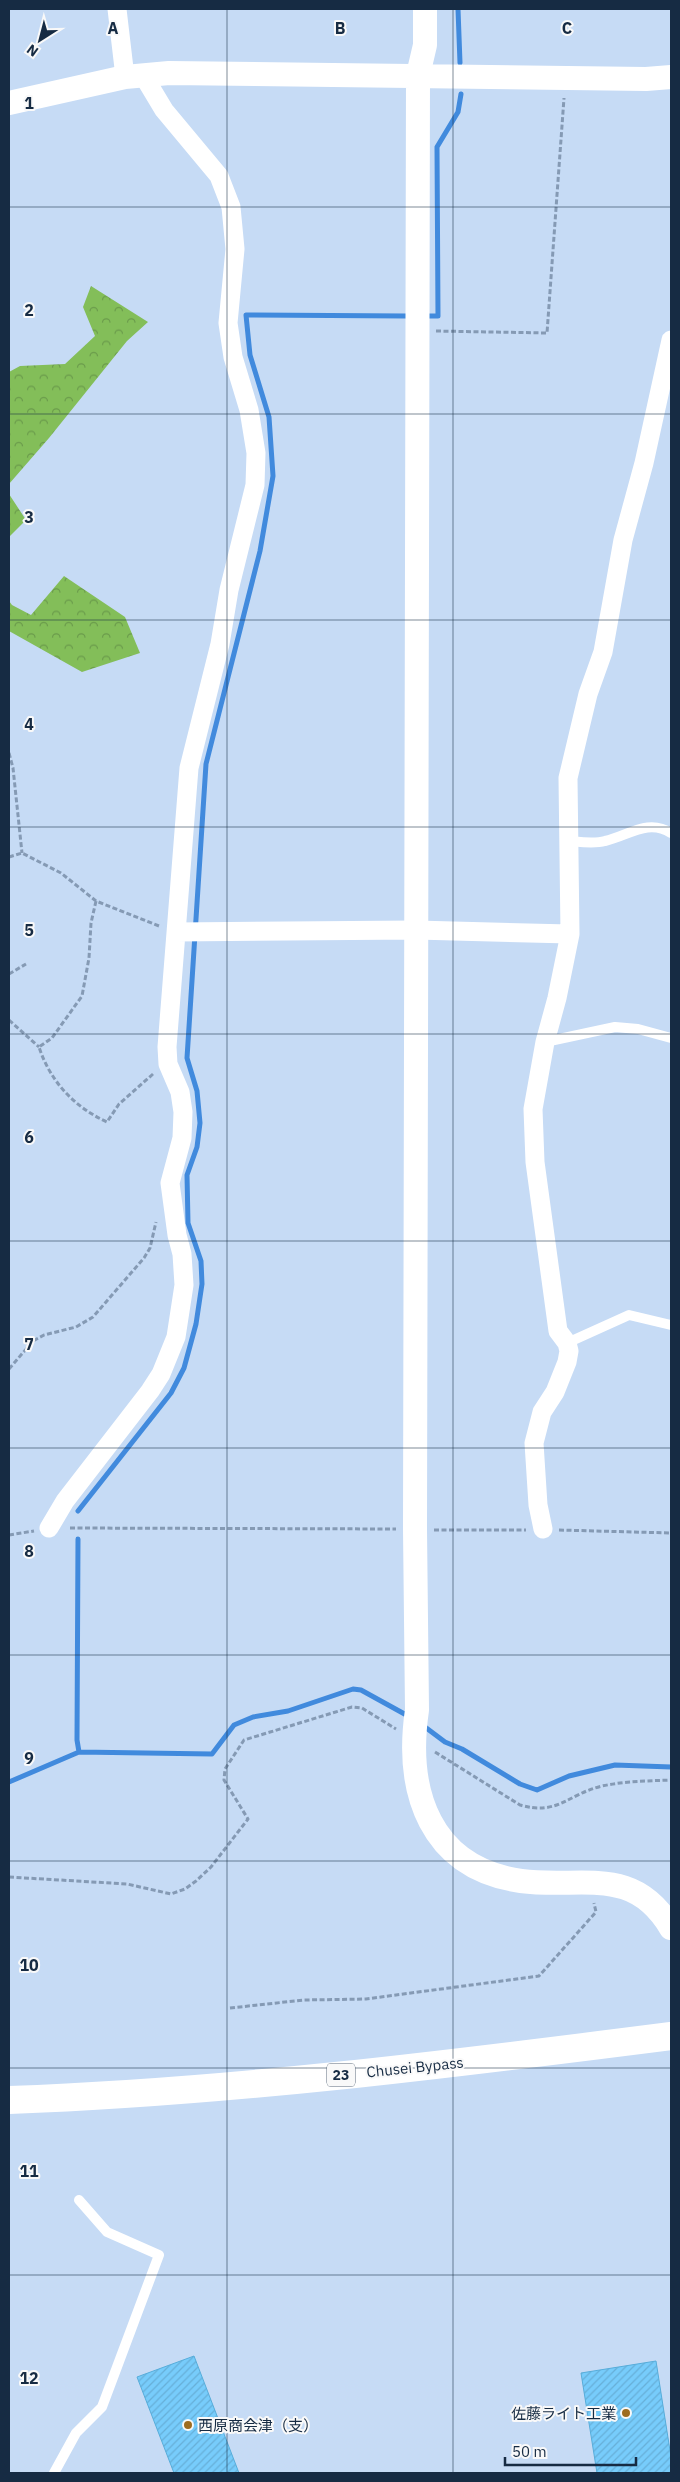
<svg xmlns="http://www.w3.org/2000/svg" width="680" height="2482" viewBox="0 0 680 2482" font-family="'IBM Plex Sans','Noto Sans JP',sans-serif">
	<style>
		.forest { fill: url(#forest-crowns) }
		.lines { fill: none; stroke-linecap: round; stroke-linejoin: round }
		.stream { stroke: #418add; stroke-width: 5 }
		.building { fill: url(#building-hatch); stroke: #57adda }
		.path { stroke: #859ab4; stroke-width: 3; stroke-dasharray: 5 2.5; stroke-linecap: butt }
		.service { stroke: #fff; stroke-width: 10 }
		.minor { stroke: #fff; stroke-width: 19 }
		.tertiary { stroke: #fff; stroke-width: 24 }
		.trunk { stroke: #fff; stroke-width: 28 }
		.grid { fill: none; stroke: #162b43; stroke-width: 1; stroke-opacity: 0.55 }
		.poi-dot { fill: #9d6c20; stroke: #f9f9f9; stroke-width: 2 }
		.labels { text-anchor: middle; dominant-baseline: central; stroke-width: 4; stroke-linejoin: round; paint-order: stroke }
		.shield { fill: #f9f9f9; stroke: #5a697a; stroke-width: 1 }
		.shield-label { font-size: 14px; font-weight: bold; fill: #162b43 }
		.street-label { font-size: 15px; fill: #162b43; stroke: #f9f9f9 }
		.poi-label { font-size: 15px; fill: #162b43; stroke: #f9f9f9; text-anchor: end }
		.grid-label { font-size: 16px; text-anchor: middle; font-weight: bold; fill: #162b43; stroke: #f9f9f9; stroke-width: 4; stroke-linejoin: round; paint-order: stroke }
	</style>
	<defs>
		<pattern id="forest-crowns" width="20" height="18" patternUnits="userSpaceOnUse" patternTransform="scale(1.25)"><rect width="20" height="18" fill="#83be59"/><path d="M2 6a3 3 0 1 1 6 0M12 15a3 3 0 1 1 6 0" fill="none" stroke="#6a9b4b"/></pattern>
		<pattern id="building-hatch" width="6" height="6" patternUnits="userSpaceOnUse" patternTransform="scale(1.25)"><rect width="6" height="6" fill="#77ccfb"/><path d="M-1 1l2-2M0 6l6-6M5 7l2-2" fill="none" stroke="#66afd8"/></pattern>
	</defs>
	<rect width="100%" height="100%" fill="#c6dbf5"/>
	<path class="forest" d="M91,286L148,322L127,341L49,438L9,484V372L20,366L65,364L95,336L83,307Z
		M9,494L26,520L9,537Z
		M64,576L125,617L140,653L82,672L9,631V601L12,605L31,615Z"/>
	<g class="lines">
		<path class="stream" d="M458,9L460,63
			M425,316H438L437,147L458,112L461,94
			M78,1511L171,1393L184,1368L196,1324L202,1284L201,1261L188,1223L187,1175L197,1147L200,1123L197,1091L187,1058L206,764L260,551L273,476L269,417L250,355L246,315L406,316
			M78,1539L77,1740L79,1752
			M421,1724L445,1742L462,1749L520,1784L537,1790L569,1776L615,1765L671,1767
			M9,1782L79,1752L212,1754L234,1725L253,1717L288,1711L353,1689L361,1690L410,1717"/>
	</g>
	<path class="building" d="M194,2356L239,2473H174L137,2377Z
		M656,2361L671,2457V2473H597L581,2373Z"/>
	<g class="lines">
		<path class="path" d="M436,331L547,333L564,98
			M9,753L13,768L22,853
			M9,857L22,853L61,873L96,901L159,926
			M96,901L91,923L89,958L82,996L52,1038L39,1047C50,1081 74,1107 107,1122L119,1104L153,1074
			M9,974L26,964
			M9,1020L39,1047
			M9,1369L33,1341L44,1335L76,1327L93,1317L144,1258L150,1248L156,1222
			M70,1528L396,1529
			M434,1530H526
			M559,1530L671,1533
			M9,1535L34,1531
			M435,1752L520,1805C558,1816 568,1794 602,1786C625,1781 648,1781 671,1780
			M9,1877L127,1884L171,1894L185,1889L196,1881L211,1867L248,1819L224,1780L225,1769L244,1740L352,1707L362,1708L396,1729
			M230,2008L304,2000L366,1999L539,1976L596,1912L594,1903"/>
		<path class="service" d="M570,841C581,842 594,844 605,841C628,836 648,818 671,833
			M545,1042L615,1027L638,1029L671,1038
			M567,1343L629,1315L671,1325
			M54,2473L76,2433L102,2407L159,2255L107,2232L79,2200"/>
		<path class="minor" d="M117,9L125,77
			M176,932L416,930L570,934
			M49,1528L65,1501L150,1391L161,1374L176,1337L184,1285L182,1254L177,1235L170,1183L182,1138L183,1112L180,1092L168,1064L167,1047L189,768L220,644L229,590L255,485L256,453L249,410L233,357L228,323L235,249L231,207L219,176L164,110L143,75
			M543,1529L538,1505L534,1443L542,1412L555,1392L567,1362L569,1351L567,1343L558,1331L535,1162L533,1109L545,1042L557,998L570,934L568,778L588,694L603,652L623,540L644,463L671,340"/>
		<path class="tertiary" d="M425,9V45L418,75L415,1529L417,1710C405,1792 430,1868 521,1881C582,1889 633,1864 671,1928
			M9,103L125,77L169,73L646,79L671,77"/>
		<path class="trunk" d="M9,2100C230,2092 451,2064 671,2036"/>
	</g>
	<path class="grid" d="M227,9V2473M453,9V2473M9,207H671M9,414H671M9,620H671M9,827H671M9,1034H671M9,1241H671M9,1448H671M9,1655H671M9,1861H671M9,2068H671M9,2275H671"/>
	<g class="poi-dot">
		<circle cx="626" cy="2413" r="5"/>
		<circle cx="188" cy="2425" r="5"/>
	</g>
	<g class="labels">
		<rect class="shield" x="327" y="2063.5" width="28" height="23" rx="4"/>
		<g class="shield-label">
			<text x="341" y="2075">23</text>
		</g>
		<g class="street-label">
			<text transform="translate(415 2067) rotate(-6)">Chusei Bypass</text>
		</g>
		<g class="poi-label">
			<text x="616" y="2413">佐藤ライト工業</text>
			<text x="198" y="2425" text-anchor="start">西原商会津（支）</text>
		</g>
	</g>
	<g class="grid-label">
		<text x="113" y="34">A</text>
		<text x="340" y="34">B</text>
		<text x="567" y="34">C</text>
		<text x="29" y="109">1</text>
		<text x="29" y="316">2</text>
		<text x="29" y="523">3</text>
		<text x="29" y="730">4</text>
		<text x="29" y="936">5</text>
		<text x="29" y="1143">6</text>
		<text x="29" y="1350">7</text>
		<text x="29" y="1557">8</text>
		<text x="29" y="1764">9</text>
		<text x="29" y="1971">10</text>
		<text x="29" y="2177">11</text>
		<text x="29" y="2384">12</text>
	</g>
	<rect width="680" height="2482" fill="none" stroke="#162b43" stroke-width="20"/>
	<g transform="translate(40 40) rotate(216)" stroke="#f9f9f9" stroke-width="4" paint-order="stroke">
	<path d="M0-4L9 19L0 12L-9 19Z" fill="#162b43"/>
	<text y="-8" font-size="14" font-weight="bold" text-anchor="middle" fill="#162b43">N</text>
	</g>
	<path d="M505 2457v8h131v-8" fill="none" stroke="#162b43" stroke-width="2.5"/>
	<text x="512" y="2457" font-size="15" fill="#162b43" stroke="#f9f9f9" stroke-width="4" paint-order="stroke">50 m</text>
</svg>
